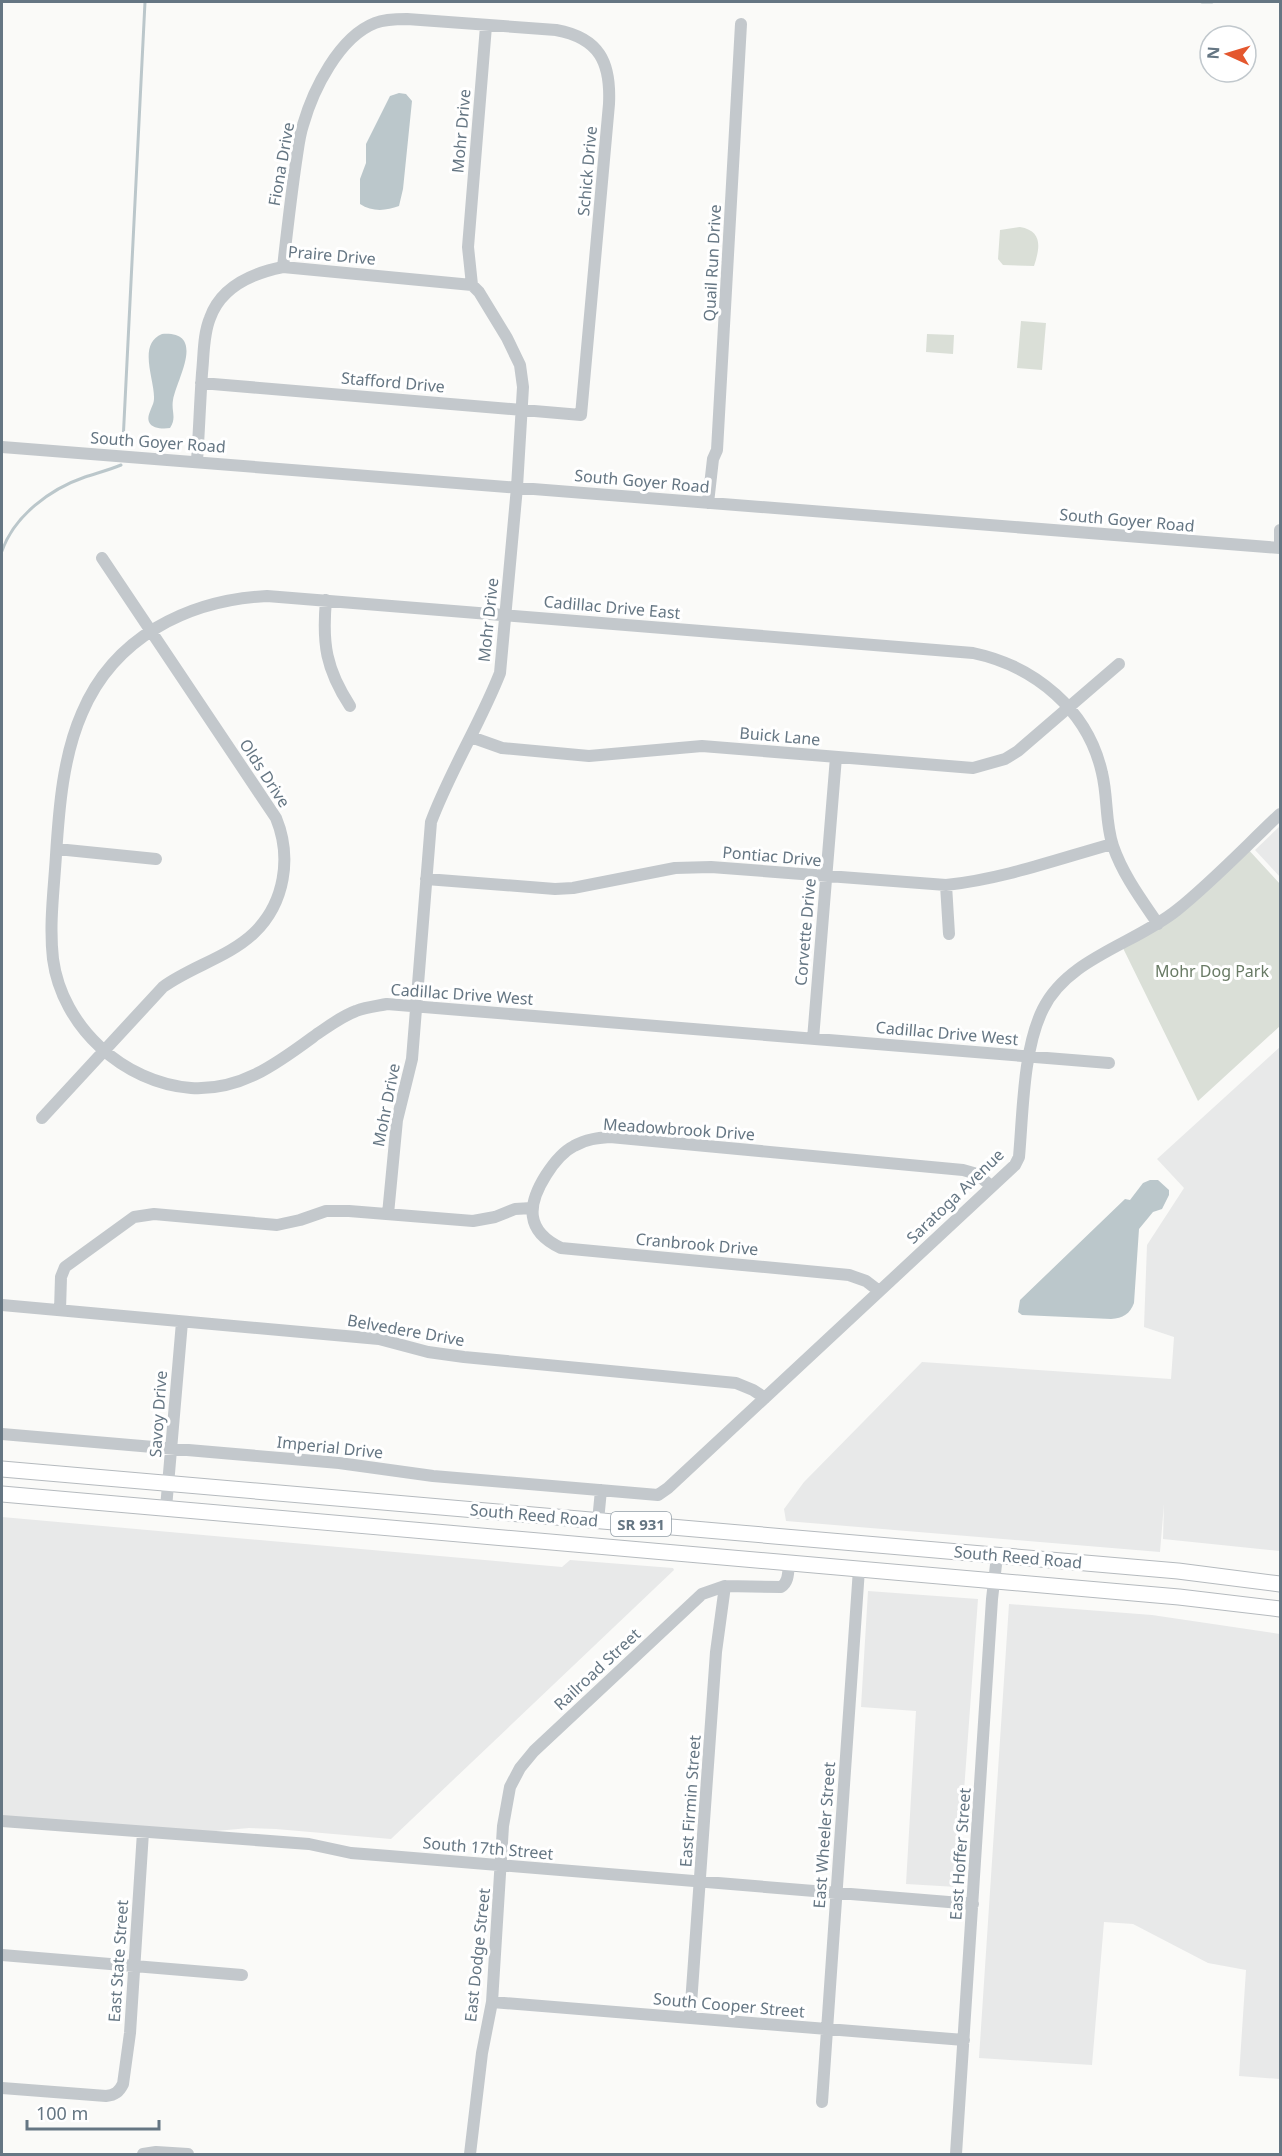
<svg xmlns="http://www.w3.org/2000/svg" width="1282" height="2156" viewBox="0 0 1282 2156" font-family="'Noto Sans',sans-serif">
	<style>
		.built { fill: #e8e9e9 }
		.green { fill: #dadfd7 }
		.water { fill: #bbc7cb }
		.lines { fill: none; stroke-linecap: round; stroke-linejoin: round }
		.stream { stroke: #bbc7cb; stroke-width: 3 }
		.major-casing { stroke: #b5babe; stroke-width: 17 }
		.minor { stroke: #c3c8cc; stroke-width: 12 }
		.major { stroke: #fff; stroke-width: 15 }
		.labels { text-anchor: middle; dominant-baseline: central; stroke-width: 6; stroke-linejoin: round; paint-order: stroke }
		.shield { fill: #fff; stroke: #939fa8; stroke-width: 1.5 }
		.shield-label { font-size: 15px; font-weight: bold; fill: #657683 }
		.street-label { font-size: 16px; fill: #657683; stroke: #fff }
		.park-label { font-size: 16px; fill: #687a64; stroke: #fff }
	</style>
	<rect width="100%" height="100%" fill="#fafaf8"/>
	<path class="built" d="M1280,826V877L1255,850Z
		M1280,1047V1551L1163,1539L1164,1504L1160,1552L786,1521L784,1509L804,1482L922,1362L1171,1379L1174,1337L1144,1327L1147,1245L1184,1188L1157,1159Z
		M2,1517L562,1567L570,1560L673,1568L674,1570L391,1839L276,1829L249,1828L205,1832L2,1817Z
		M868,1591L978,1599L957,1887L906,1884L916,1711L861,1707Z
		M1009,1604L1152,1615L1280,1634V2079L1239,2076L1246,1970L1208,1963L1133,1924L1104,1922L1092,2065L979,2058Z"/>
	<path class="green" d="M1020,227C1043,231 1040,248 1034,266L1003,265L998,259L1000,230Z
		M1021,321L1046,323L1042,370L1017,368Z
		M927,334L954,335L953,354L926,352Z
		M1246,847L1280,884V1026L1198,1101L1121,944L1158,924Z"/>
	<path class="water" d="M399,93L406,94L412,101L403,189L399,206C386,211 372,212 360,204V179L366,163V144L390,96Z
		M162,334C207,331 177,378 173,400C171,411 177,418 170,428C164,429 152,429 149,422C146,415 154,406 154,399C155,380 137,344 162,334Z
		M1150,1180H1158L1169,1190V1195L1162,1209L1153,1212L1139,1229L1134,1303C1130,1314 1123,1318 1111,1319L1022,1315L1018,1312L1020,1300L1125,1199L1130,1200L1143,1183Z"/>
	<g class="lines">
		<path class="stream" d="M1202,2H1212
			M123,442L145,2
			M2,551C14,516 50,489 85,477C97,473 109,470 121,465"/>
		<g class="major-casing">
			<path id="major" d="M2,1469L1178,1571L1280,1584
				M2,1494L1179,1597L1280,1609"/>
		</g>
		<path class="minor" d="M201,383L581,415L609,104C611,63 600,38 556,30L407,19C397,19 385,19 375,23C339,37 313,90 303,125C299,137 298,150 296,162C291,196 287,232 283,267
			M2,447L1280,548
			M197,461C199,432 200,402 202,373C204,355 203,335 210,318C221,287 253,273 283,267L472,285
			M708,503L713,459L717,450L741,24
			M1280,548V530
			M326,600C322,644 326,669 350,706
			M471,737L502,748L589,756L702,746L973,768L1005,759L1018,751L1119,664
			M57,849L156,859
			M426,879L555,889L573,888L675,868L711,867L946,885C1003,879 1058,859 1112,844
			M946,885L949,934
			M813,1039L836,757
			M1109,1063L387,1004C377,1006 366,1007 356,1011C342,1016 329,1026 317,1034C279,1062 242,1091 191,1088C124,1083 62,1027 53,959C49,924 54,889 56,855C59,808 63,756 82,713C114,637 188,600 267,596L973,653C1035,666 1088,710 1102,773C1108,797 1105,823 1113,846C1123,875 1141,899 1158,924
			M42,1118L163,987C190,967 229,957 254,933C285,903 292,857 276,818L102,558
			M388,1214L397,1120L412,1059L431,822C450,771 480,724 500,673L517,487L523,387L520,365L507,338L479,292L472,285L468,247L486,26
			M879,1291L866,1281L849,1275L561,1248C525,1231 527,1205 546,1175C553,1164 562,1152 574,1146C586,1139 598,1138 610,1137L963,1170L977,1174L991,1186
			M2,1305L379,1339L428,1352L464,1357L736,1383L753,1390L765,1398
			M60,1310L61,1277L65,1267L134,1217L154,1214L277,1225L300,1220L326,1211H349L473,1221L495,1217L515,1209L532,1208
			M2,1434L339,1463L433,1476L658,1495L668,1488L1015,1165L1019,1157C1023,1112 1023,1049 1043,1009C1068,958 1135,944 1177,910C1213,881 1246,846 1280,814
			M166,1508L182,1322
			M598,1521L601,1490
			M2,1821L309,1844L351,1853L389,1856L973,1904
			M2,1955L242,1975
			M492,2002L964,2040
			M690,2018L716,1652L725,1586
			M2,2088L106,2096C115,2095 119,2092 123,2084L130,2033L143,1832
			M822,2102L859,1569
			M143,2154L156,2152L188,2154
			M470,2154L482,2053L492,2002L503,1826L510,1787L520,1768L534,1751L702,1594L725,1586L781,1587C789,1582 788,1572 789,1563
			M956,2154L992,1599L997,1556"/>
		<use href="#major" class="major"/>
	</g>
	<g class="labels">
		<rect class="shield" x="611" y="1512" width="60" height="24" rx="4.5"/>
		<g class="shield-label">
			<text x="641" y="1524">SR 931</text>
		</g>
		<g class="street-label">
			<text transform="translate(461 131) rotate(-85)">Mohr Drive</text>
			<text transform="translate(281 164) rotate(-80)">Fiona Drive</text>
			<text transform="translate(587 171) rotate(-85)">Schick Drive</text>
			<text transform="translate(332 255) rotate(5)">Praire Drive</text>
			<text transform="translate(712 263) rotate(-87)">Quail Run Drive</text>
			<text transform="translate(393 382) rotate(5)">Stafford Drive</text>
			<text transform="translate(158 442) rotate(4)">South Goyer Road</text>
			<text transform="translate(642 481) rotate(5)">South Goyer Road</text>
			<text transform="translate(1127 520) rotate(5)">South Goyer Road</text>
			<text transform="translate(612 607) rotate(5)">Cadillac Drive East</text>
			<text transform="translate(488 620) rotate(-84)">Mohr Drive</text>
			<text transform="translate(780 736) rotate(5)">Buick Lane</text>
			<text transform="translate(265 773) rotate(57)">Olds Drive</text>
			<text transform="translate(772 856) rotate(5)">Pontiac Drive</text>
			<text transform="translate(805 932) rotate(-85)">Corvette Drive</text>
			<text transform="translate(462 994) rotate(4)">Cadillac Drive West</text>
			<text transform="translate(947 1033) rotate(5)">Cadillac Drive West</text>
			<text transform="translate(386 1105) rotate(-79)">Mohr Drive</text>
			<text transform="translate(679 1129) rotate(4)">Meadowbrook Drive</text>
			<text transform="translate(955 1196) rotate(-44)">Saratoga Avenue</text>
			<text transform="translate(697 1244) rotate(5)">Cranbrook Drive</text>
			<text transform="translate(406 1330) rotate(10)">Belvedere Drive</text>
			<text transform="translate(158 1414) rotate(-86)">Savoy Drive</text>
			<text transform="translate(330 1447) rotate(6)">Imperial Drive</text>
			<text transform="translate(534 1515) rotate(5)">South Reed Road</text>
			<text transform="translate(1018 1557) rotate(5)">South Reed Road</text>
			<text transform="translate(597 1669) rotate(-43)">Railroad Street</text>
			<text transform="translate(690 1801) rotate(-86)">East Firmin Street</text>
			<text transform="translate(824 1835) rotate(-86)">East Wheeler Street</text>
			<text transform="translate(488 1848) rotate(5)">South 17th Street</text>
			<text transform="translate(960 1854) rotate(-86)">East Hoffer Street</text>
			<text transform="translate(477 1955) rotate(-84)">East Dodge Street</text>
			<text transform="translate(118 1961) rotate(-86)">East State Street</text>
			<text transform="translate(729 2005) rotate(5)">South Cooper Street</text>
		</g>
		<g class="park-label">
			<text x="1212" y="971">Mohr Dog Park</text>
		</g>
	</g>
	<rect width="1282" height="2156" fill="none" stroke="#657683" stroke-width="6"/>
	<g transform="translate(1228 54) rotate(274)"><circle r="28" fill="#ffffff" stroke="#c1c8cd" stroke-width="1.5"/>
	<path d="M0-4.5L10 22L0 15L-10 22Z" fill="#e4572e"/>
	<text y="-9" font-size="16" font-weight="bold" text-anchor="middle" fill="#657683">N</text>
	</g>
	<path d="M27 2120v9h132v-9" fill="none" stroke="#657683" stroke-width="3"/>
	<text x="36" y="2120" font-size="18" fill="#657683" stroke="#ffffff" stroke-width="4.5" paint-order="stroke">100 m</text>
</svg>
